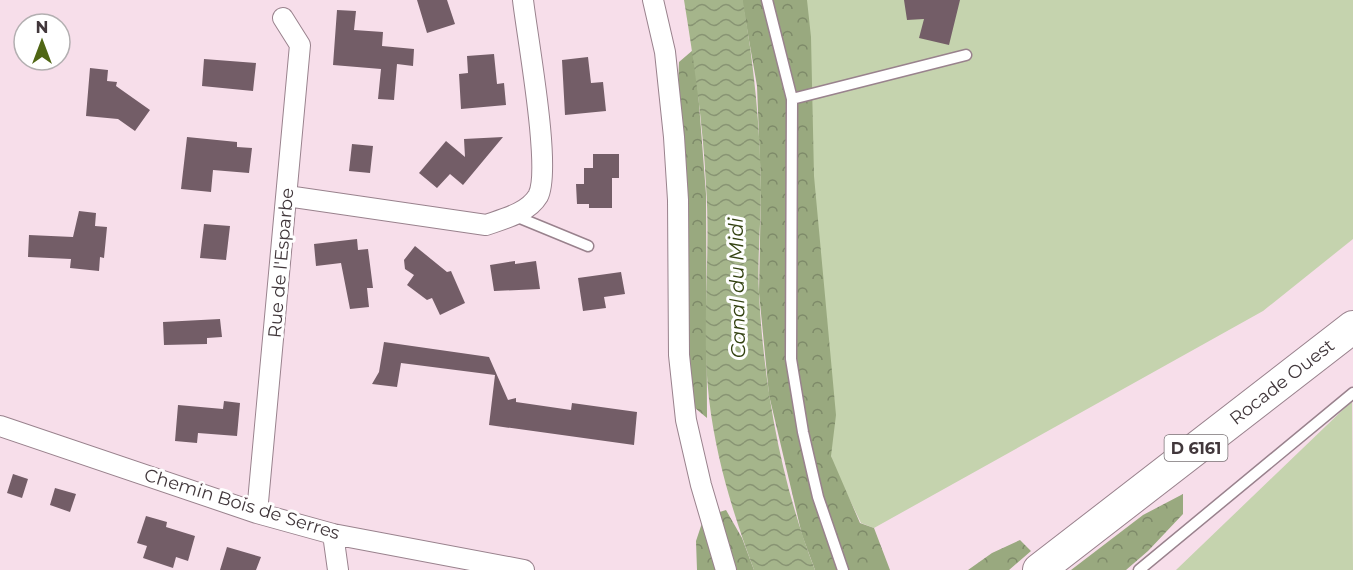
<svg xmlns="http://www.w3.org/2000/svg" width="1353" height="570" viewBox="0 0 1353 570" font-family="Montserrat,sans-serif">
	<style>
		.green { fill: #c5d3ae }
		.forest { fill: url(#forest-crowns) }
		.water { fill: url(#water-waves) }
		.building { fill: #735d67 }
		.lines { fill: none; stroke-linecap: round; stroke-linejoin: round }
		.lane-casing { stroke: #99828d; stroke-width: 13 }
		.street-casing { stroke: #99828d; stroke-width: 22 }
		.primary-casing { stroke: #99828d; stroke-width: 34 }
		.lane { stroke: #fff; stroke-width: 10 }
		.street { stroke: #fff; stroke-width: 20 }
		.primary { stroke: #fff; stroke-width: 32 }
		.labels { text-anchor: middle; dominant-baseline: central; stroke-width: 6; stroke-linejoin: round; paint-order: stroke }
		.shield { fill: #fff; stroke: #7a7376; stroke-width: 1.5 }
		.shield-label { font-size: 16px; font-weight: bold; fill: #41373b }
		.street-label { font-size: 18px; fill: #41373b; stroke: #fff }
		.water-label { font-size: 20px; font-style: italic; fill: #334211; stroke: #fff }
	</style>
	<defs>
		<pattern id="forest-crowns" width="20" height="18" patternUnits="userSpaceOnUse" patternTransform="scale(1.5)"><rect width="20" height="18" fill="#99a97f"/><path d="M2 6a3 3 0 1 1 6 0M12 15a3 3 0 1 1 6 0" fill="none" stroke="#7e8a69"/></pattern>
		<pattern id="water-waves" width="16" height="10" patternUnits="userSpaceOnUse" patternTransform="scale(1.5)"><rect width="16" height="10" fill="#a5b58b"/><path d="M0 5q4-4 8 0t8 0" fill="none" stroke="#889473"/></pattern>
	</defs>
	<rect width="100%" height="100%" fill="#f7deea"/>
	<path class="green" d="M793,0H1353V239L1263,311L874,528L861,523L832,463L806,261Z
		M1352,401L1353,570H1176Z"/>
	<path class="forest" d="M742,0H807L811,37L814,176L836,415L831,456L860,523L874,528L890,570H815L802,535L769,395L759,293L761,188L757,86Z
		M693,50L697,78L706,194L707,418L684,399L678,88L679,62Z
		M1183,494V514L1148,551L1126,570H1071L1143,515Z
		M726,510L742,538L754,570H697L696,541L704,517Z
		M1020,540L1031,551L1009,570H968L992,553Z"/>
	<path class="water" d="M684,0H743V2C754,66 760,124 761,189C761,223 757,259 759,294C764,387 781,482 815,570H754C733,514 716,458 709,399C701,328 711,256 706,185C703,123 694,62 684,0Z"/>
	<path class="building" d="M417,0H447L455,24L427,33Z
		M904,0H960L949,45L919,38L924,19L907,20Z
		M337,10L356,11L354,30L383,32L382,46L414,49L413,66L397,64L394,100L378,99L381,69L333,65Z
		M494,54L497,84L504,83L506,105L461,109L459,74L468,73L467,56Z
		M588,57L591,83L603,82L606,111L565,115L562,60Z
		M204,59L256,63L253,91L202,86Z
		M90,68L108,70L107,81L117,82L116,86L150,110L135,131L118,119L86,116Z
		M187,137L237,142V147L252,148L249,173L213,170L211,192L181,189Z
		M503,137L463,185L450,174L437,188L419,173L446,141L465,157L464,139Z
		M352,144L373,146L370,173L349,171Z
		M593,154H619V178H612V208H589V204H577L576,184H584V168H593Z
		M79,211L96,213L95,226L107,227L104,258L100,257L99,271L70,268L71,259L28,257L29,235L73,237Z
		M204,224L230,226L226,260L200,258Z
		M357,239L358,250L368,249L373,288H367L369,307L350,309L341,263L316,266L314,244Z
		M415,246L447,272L451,271L465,303L440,315L432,298L427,300L407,285L414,275L405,269L404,260Z
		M515,261V264L536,261L540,289L494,291L490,265Z
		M621,272L625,294L604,297L606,308L583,311L578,278Z
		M220,319L222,337L207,338V344L164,345L163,322Z
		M384,342L489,357L508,400L516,398V402L571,410L572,403L637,412L634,445L489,425L495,375L401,363L397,387L372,384L379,372Z
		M224,401L240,403L237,436L198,433L197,443L175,441L178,405L223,409Z
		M13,474L28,479L22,498L7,493Z
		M55,488L76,494L70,512L50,505Z
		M146,516L167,522L166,527L195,536L188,561L176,557L173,568L143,558L147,546L137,543Z
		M227,547L261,557L256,570H220Z"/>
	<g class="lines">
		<g class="lane-casing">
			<path id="lane" d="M767,0L792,99L791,359L803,432L818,497L843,570
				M792,99L966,55
				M515,216L588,246
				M1139,570L1353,393"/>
		</g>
		<g class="street-casing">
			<path id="street" d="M653,0L665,52L674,137L678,200L679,355L686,420L701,485L726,570
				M287,196L486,225C503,219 528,213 538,196C552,170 527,36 523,0
				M0,426L257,513L333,534L524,570
				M257,513L300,45L283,18
				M333,534L338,570"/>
		</g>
		<g class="primary-casing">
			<path id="primary" d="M1039,570L1353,327"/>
		</g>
		<use href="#lane" class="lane"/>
		<use href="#street" class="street"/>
		<use href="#primary" class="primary"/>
	</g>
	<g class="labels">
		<rect class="shield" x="1164.5" y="435" width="63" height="26" rx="4.5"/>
		<g class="shield-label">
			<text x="1196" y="448">D 6161</text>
		</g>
		<g class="street-label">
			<text transform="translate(281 263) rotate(-85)">Rue de l'Esparbe</text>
			<text transform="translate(1282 382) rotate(-38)">Rocade Ouest</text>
			<text transform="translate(242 504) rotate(17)">Chemin Bois de Serres</text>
		</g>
		<g class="water-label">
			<text transform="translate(737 288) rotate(-91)">Canal du Midi</text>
		</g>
	</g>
	<g transform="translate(42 42)"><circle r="28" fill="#ffffff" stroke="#b3afb1" stroke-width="1.5"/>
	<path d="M0-4.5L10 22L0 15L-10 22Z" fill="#4f6614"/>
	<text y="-9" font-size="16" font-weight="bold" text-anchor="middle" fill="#41373b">N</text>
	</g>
</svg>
